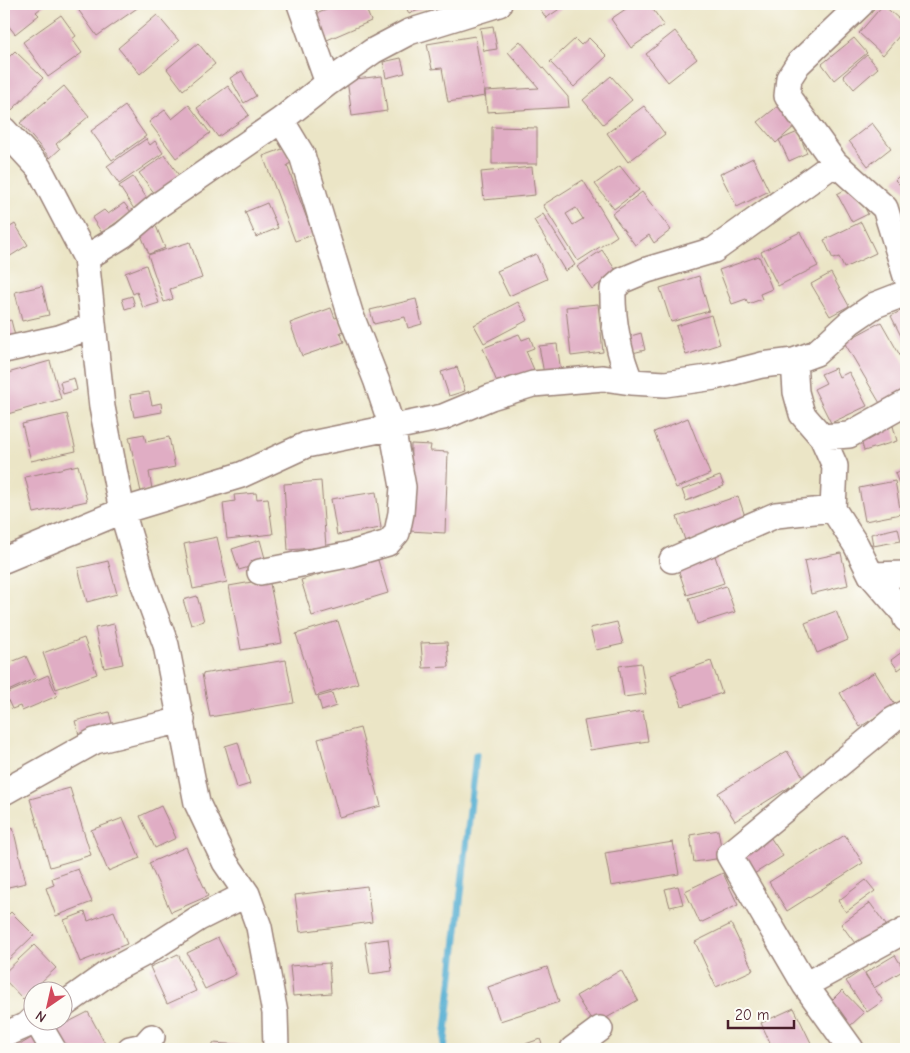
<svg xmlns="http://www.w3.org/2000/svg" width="910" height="1053" viewBox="0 0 910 1053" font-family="'Comic Neue',sans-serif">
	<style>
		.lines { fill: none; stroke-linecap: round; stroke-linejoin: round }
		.stream { stroke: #53add1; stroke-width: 7 }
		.building { fill: #e0adc4; fill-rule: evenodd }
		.minor-casing { stroke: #9a8278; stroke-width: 28 }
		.minor { stroke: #fff; stroke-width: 25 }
	</style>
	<rect width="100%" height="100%" fill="#fdfcf7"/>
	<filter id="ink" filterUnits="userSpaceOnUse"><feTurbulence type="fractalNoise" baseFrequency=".02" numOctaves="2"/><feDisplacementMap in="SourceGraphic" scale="10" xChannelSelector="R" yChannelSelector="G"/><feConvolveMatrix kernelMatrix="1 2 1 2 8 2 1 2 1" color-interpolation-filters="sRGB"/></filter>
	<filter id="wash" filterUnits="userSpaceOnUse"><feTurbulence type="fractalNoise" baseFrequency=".0096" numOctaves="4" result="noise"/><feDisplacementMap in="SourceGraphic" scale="20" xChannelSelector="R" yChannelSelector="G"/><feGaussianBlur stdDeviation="1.12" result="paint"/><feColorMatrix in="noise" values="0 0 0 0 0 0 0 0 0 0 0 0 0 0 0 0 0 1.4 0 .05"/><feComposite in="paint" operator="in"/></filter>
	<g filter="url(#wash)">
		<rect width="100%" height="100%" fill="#ebe5c6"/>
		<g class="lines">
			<path class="stream" d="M444,1049L476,755"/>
		</g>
		<g id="blocks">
			<path class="building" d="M4,4H46L36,12L39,15L15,34L4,20Z
				M82,4H143L97,36L77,8Z
				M341,4H364L371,21L327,40L316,14Z
				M405,4H433L409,14Z
				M537,4H567L546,18Z
				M633,4H649L664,25L631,48L611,19Z
				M883,5L906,25V28L883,55L859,33Z
				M61,15L76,36L72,39L82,53L48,77L23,42Z
				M157,15L179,41L140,74L118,48Z
				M493,26L497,49L484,51L480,28Z
				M675,31L697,59L668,82L646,54Z
				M475,36L485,96L448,102L442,68L432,69L427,44Z
				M589,38L607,56L574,87L550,62L575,39L581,45Z
				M854,38L867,53L834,80L822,64Z
				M520,41L568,97L569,107L487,112L485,91L539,88L508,52Z
				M198,43L215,64L183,90L167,69Z
				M15,51L43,78L12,110L4,102V62Z
				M867,55L878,68L854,89L843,76Z
				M401,58L405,73L386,78L383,62Z
				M242,71L256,96L244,103L230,78Z
				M382,76L387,111L352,116L347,80Z
				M611,76L632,100L603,124L583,100Z
				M64,86L89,116L56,144L60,149L50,158L20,123Z
				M228,86L249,115L218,137L197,108Z
				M189,105L210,133L176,158L149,122L165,110L172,119Z
				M125,106L146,136L112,160L91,131Z
				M644,106L665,134L628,162L607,133Z
				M778,106L795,126L776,143L758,122Z
				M872,123L891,148L868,166L849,141Z
				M492,127L537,128V164H492Z
				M798,132L807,153L789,161L779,140Z
				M146,139L150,145L155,141L163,153L119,184L107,166Z
				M285,148L291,163L287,165L313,235L295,241L263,156Z
				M165,155L180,177L155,194L139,173Z
				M753,158L769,191L737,207L720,174Z
				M620,166L639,190L614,209L595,184Z
				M532,167L535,195L484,200L481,172Z
				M906,169V191L895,180Z
				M133,177L148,200L134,209L119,186Z
				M583,180L617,236L578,261L543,205ZM576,208L583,219L573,225L566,214Z
				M854,185L868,214L852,222L837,194Z
				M642,192L671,230L654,243L649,235L635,245L612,214Z
				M124,203L131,212L102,233L92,218L104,210L108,214Z
				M267,203L278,228L256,237L245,212Z
				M543,214L575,265L565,271L534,220Z
				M861,222L876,253L844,268L839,257L833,259L824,240Z
				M15,224L28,245L4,260V231Z
				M156,226L165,248L149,254L140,233Z
				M800,232L818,266L778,286L761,252Z
				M190,242L202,278L170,289L173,299L164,302L148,255Z
				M602,250L617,272L592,289L577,267Z
				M536,254L547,279L509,296L497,271Z
				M759,256L772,289L760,294L762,299L748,304L746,299L732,304L719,270Z
				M146,265L159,303L143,308L137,292L133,294L125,273Z
				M831,273L849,306L830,316L811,284Z
				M699,276L709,311L671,322L660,288Z
				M42,286L49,315L22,321L15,292Z
				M132,296L135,306L125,309L122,299Z
				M416,299L422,324L408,328L405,317L374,324L370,310Z
				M518,302L528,320L484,343L474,325Z
				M598,304L603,352L571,356L566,307Z
				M331,308L335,318L339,317L344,331L340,332L344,342L302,356L290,323Z
				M906,308V346L891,316Z
				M711,315L720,344L686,355L676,326Z
				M11,320L15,336L4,339V322Z
				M881,322L906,366V390L881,405L844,342Z
				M641,333L645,350L628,354L624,338Z
				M519,334L522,340L530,337L534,348L526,351L535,372L499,387L483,348Z
				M557,344L561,372L544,374L539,346Z
				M50,361L61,399L4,415V374Z
				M457,367L465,391L449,396L441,372Z
				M835,368L839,377L849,372L867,406L831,423L814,389L826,383L821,374Z
				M74,378L77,390L63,394L60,382Z
				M149,392L152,405L161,403L162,412L134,417L130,395Z
				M67,414L76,451L31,461L22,424Z
				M688,418L710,474L676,488L654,432Z
				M893,426L897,441L864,451L860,436Z
				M144,434L146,442L169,437L175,467L149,472L152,489L141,492L129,437Z
				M411,444L431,445L430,451L448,452L445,533L409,531Z
				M78,465L87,501L34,513L25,477Z
				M906,469V502L895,473Z
				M720,476L724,486L686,501L682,490Z
				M321,481L326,547L288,550L284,484Z
				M895,481L901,514L865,521L859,488Z
				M376,492L381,528L337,535L331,499Z
				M256,493L257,499L268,498L273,534L227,539L223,503L235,501L234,495Z
				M738,496L747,522L686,543L677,517Z
				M898,528L901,541L873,546L871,534Z
				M217,537L227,582L193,589L184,544Z
				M260,540L266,562L239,570L232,549Z
				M714,553L724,583L687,595L677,566Z
				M841,553L848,585L811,594L804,561Z
				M377,557L388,593L312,616L301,580Z
				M108,561L117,594L87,602L78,568Z
				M269,579L282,643L241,650L229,586Z
				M726,586L735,612L697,624L689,598Z
				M197,596L204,621L191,625L183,600Z
				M836,611L848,640L817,653L805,623Z
				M338,621L358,683L316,696L296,634Z
				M617,622L623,644L596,650L590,628Z
				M114,624L123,664L104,668L95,628Z
				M84,638L97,674L56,689L43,653Z
				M447,642L449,667L423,668L421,643Z
				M906,649V664L898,670L891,660Z
				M26,656L36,678L4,693V665Z
				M286,660L294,703L210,717L202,674Z
				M711,661L722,693L682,706L671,675Z
				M641,663L646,694L624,697L619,666Z
				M875,672L895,705L860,727L840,693Z
				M48,675L57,696L22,711L20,706L12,709L5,694Z
				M332,693L336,706L322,711L318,697Z
				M643,711L648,741L590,750L584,721Z
				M109,712L113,727L79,735L75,721Z
				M360,728L381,806L339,817L318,739Z
				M238,742L250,784L237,788L225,746Z
				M787,751L804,778L735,821L718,793Z
				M70,788L91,855L50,867L30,799Z
				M161,806L176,838L155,848L140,816Z
				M123,818L140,858L108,871L91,830Z
				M13,828L26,883L4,888V830Z
				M718,830L723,858L694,862L690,835Z
				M845,835L863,863L787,911L769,882Z
				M770,837L783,856L749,877L737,858Z
				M673,842L679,874L611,886L605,853Z
				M186,847L208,896L171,912L149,863Z
				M78,869L92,902L56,916L46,888L54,885L52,878Z
				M723,873L738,905L700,923L685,891Z
				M866,880L875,891L846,912L838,901Z
				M367,886L372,922L300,932L295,895Z
				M678,886L683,904L670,907L665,889Z
				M870,903L894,936L865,957L841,924Z
				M114,911L127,944L80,962L64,920L85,912L88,921Z
				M11,912L34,935L4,964V919Z
				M731,924L753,970L716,987L695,942Z
				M218,938L236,974L205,989L187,953Z
				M388,939L392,971L370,974L365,942Z
				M34,945L56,968L23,999L4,979V973Z
				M178,954L196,991L167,1004L150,967Z
				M895,955L904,970L874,988L865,973Z
				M329,963L331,993L293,996L290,966Z
				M547,967L559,1002L500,1021L488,987Z
				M621,970L638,1000L594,1025L576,996Z
				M862,970L883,1001L867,1012L846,981Z
				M842,990L864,1013L850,1026L828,1004Z
				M794,1008L814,1049H773L761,1023Z
				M88,1012L108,1049H61L51,1031Z
				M38,1034L47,1049H13Z
				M540,1039L544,1049H511Z
				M213,1043L241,1045V1049H213Z"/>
		</g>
	</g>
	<g filter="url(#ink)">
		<use href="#blocks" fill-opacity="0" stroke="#9a8278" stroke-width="1"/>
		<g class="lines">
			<g class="minor-casing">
				<path id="minor" d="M300,4L328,83
					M861,4L798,64L789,78L787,96L835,163L885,208L906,276
					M4,130L39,168L86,258L102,407L122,511L144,585L166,645L197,803L225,862L247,894L259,927L275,1013L276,1049
					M86,258L123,235L160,204L281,120L328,83L373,51L409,32L499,4
					M4,350L59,338L93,326
					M794,361L796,392L802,414L822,437L835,466L833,509L856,545L871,575L904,613L906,619
					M631,382C619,357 612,317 613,289L623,280L647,270L714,250L835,163
					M822,437L849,435L906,403
					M4,560L122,511L241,475L306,445L443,417L491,397L533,384L603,378L631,382L665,384L715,377L762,365L794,361L816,353L850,322L875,305L906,293
					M672,560L776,515L833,509
					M260,572L347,555L388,543L397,533L401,513L403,487L392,427L377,382L350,313L302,155L281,120
					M871,575L906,574
					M4,792L95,741L182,720
					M805,985L906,930
					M62,1006L111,971L143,954L199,918L247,894
					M36,1020L53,1049
					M4,1035L27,1025L32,1020
					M130,1049L144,1046L152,1037
					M573,1049L600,1029
					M851,1049L805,985L729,855L893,720L906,713"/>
			</g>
			<use href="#minor" class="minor"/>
		</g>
	</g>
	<rect width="910" height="1053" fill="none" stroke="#fdfcf7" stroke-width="20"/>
	<g transform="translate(48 1006) rotate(214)"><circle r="24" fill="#fdfcf7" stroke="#b5a4a5"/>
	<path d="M0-4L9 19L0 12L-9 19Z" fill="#d1495b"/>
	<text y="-8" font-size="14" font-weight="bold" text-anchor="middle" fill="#4a1f2b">N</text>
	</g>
	<path d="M728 1020v8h66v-8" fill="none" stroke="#4a1f2b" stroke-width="2.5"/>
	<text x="735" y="1020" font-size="15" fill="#4a1f2b" stroke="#fdfcf7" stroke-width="4" paint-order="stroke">20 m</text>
</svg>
